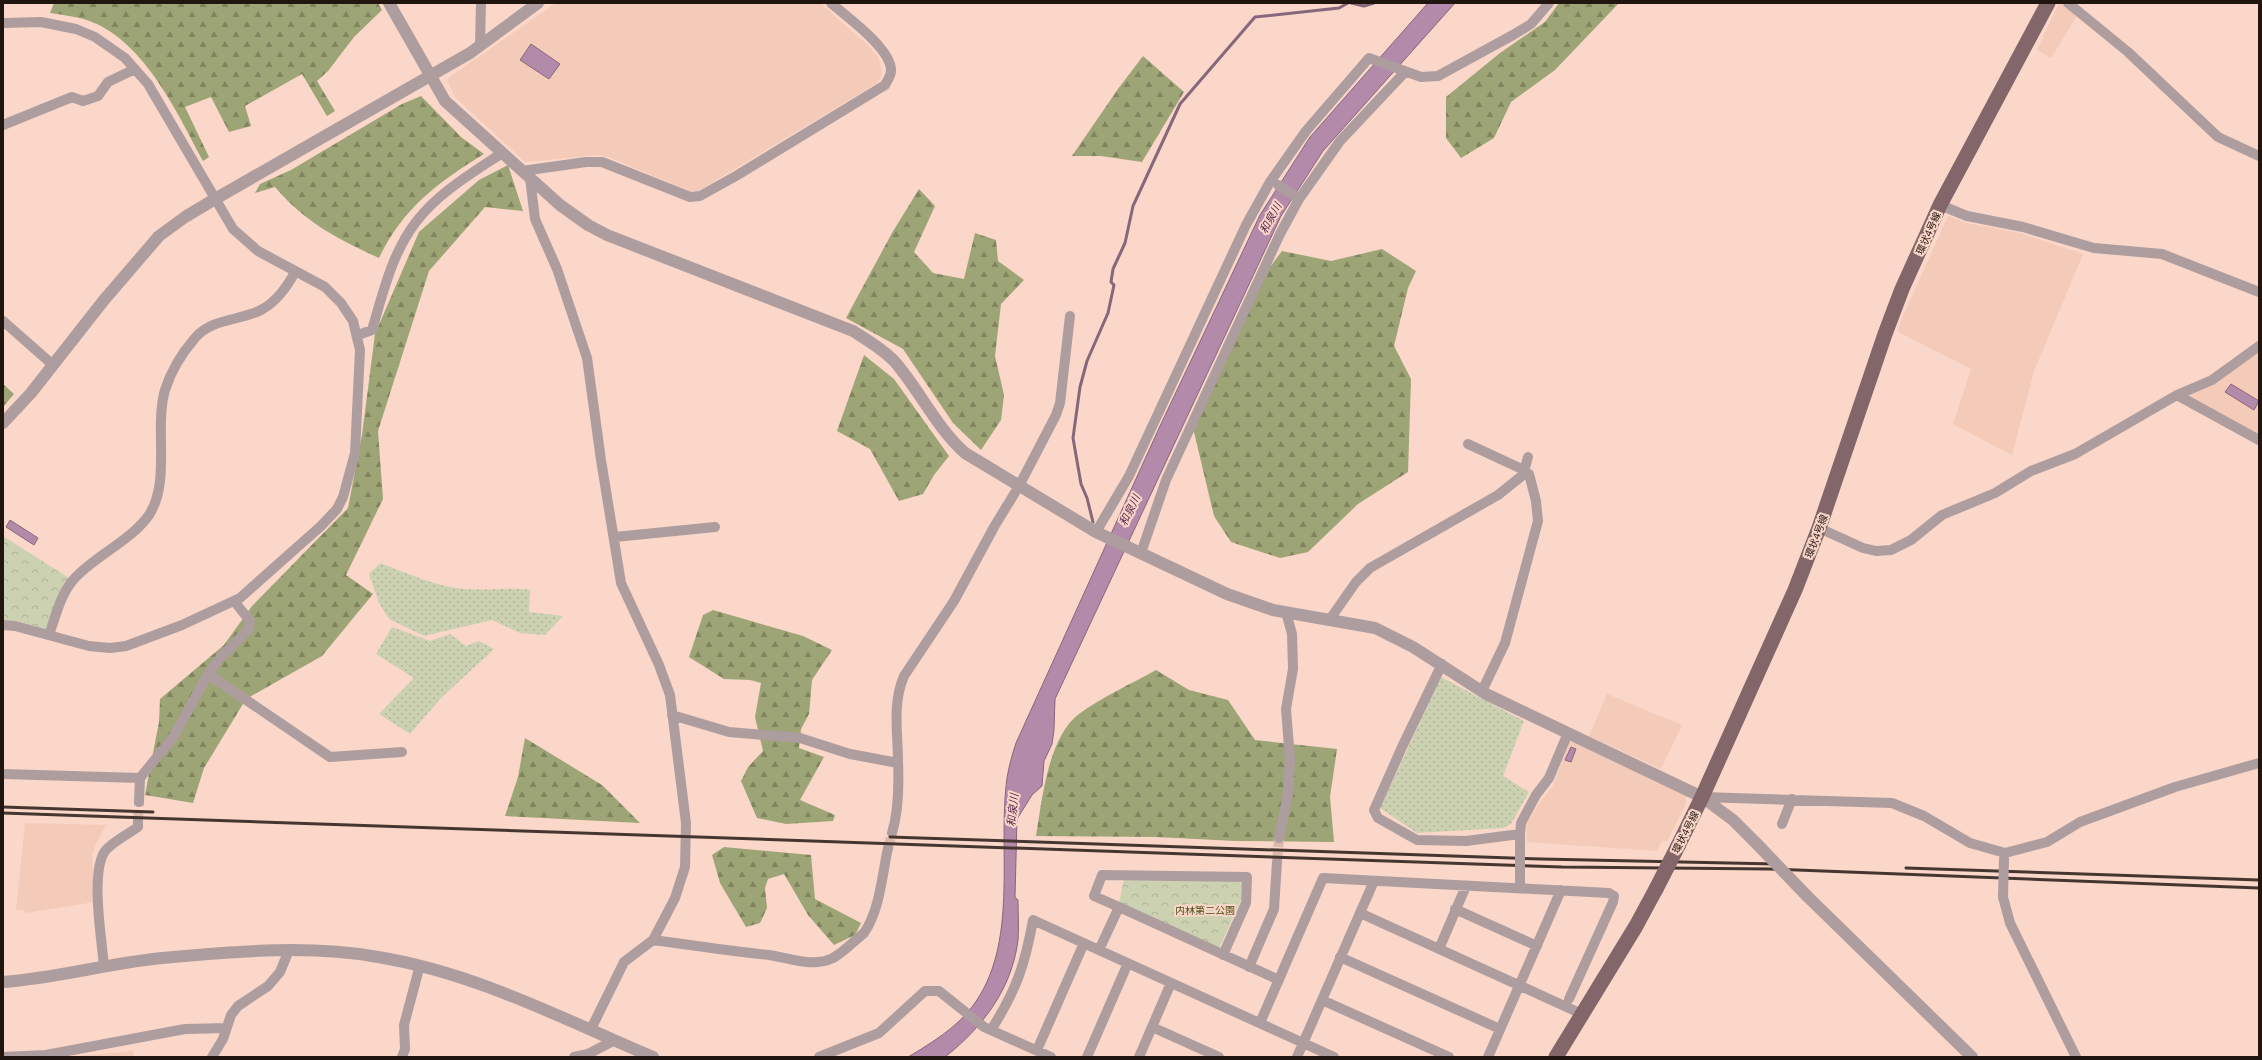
<svg xmlns="http://www.w3.org/2000/svg" width="2262" height="1060" viewBox="0 0 2262 1060" font-family="'Noto Sans','Noto Sans JP',sans-serif">
	<style>
		.built { fill: #f4cab8 }
		.grass { fill: url(#grass-dots) }
		.forest { fill: url(#forest-firs) }
		.park { fill: url(#park-crowns) }
		.water { fill: #b38aa9; stroke: #87677b }
		.lines { fill: none; stroke-linecap: round; stroke-linejoin: round }
		.stream { stroke: #87677b; stroke-width: 3 }
		.minor-tunnel { stroke: #d9baac; stroke-width: 10; stroke-dasharray: 10 5; stroke-linecap: butt }
		.minor { stroke: #ae9d9f; stroke-width: 10 }
		.tertiary { stroke: #ae9d9f; stroke-width: 12 }
		.primary { stroke: #836669; stroke-width: 15 }
		.rail { stroke: #463630; stroke-width: 3 }
		.minor-bridge { stroke: #ae9d9f; stroke-width: 10 }
		.tertiary-bridge { stroke: #ae9d9f; stroke-width: 12 }
		.primary-bridge { stroke: #836669; stroke-width: 15 }
		.labels { text-anchor: middle; dominant-baseline: central; stroke-width: 4; stroke-linejoin: round; paint-order: stroke }
		.street-label { font-size: 10px; fill: #211510; stroke: #fad7c8 }
		.park-label { font-size: 10px; fill: #494e17; stroke: #fad7c8 }
		.water-label { font-size: 11px; font-style: italic; fill: #5b2852; stroke: #fad7c8 }
	</style>
	<defs>
		<pattern id="grass-dots" width="8" height="8" patternUnits="userSpaceOnUse"><rect width="8" height="8" fill="#ccd2b1"/><path d="M2 2h.1M6 6h.1" fill="none" stroke="#afb397" stroke-width="1.8" stroke-linecap="round"/></pattern>
		<pattern id="forest-firs" width="22" height="20" patternUnits="userSpaceOnUse"><rect width="22" height="20" fill="#9da475"/><path d="M5 1l3.5 6h-7zM16 11l3.5 6h-7z" fill="#80845f"/></pattern>
		<pattern id="park-crowns" width="20" height="18" patternUnits="userSpaceOnUse"><rect width="20" height="18" fill="#ccd2b1"/><path d="M2 6a3 3 0 1 1 6 0M12 15a3 3 0 1 1 6 0" fill="none" stroke="#afb397"/></pattern>
	</defs>
	<rect width="100%" height="100%" fill="#fad7c8"/>
	<path class="built" d="M556,3H820L868,45L879,59L882,74L877,83L698,191H689L611,158L598,155L525,162L455,97L447,79Z
		M2059,3H2064L2078,14L2051,58L2037,50Z
		M1948,216L1967,223L2020,233L2083,254L2034,371L2012,455L1953,424L1971,369L1898,332L1900,323Z
		M2259,350V435L2190,399L2189,395Z
		M1607,694L1682,725L1661,769L1589,736Z
		M1570,741L1686,795V804L1667,841H1662L1657,851L1527,842L1526,824L1541,801L1553,786Z
		M25,823L106,825L95,846L92,855L95,902L25,913L24,910H16Z
		M133,1051L134,1057H68Z"/>
	<path class="grass" d="M380,563C407,573 436,587 465,589C487,591 508,587 530,590L529,612L563,616L545,635L520,633L492,620L424,636L389,619L379,603L369,574Z
		M392,627L430,641L450,634L466,646L479,641L494,649L441,698L410,734L379,714L414,678L376,654Z
		M1441,677L1524,721L1503,776L1529,792L1511,824L1503,828L1417,833L1380,808Z"/>
	<path class="forest" d="M54,3H378L382,10L354,37L328,71L317,81L335,111L327,116L302,74L245,106L251,126L229,132L211,97L185,107L209,157L203,161C178,114 145,43 92,22C80,17 64,15 50,13Z
		M1559,3H1619L1555,70L1511,102L1494,138L1461,158L1446,138V97L1500,53L1545,22Z
		M1143,56L1184,92L1142,162L1101,156H1072L1118,89Z
		M421,96L461,137L484,154C437,183 403,208 379,258C336,238 306,223 275,187L255,193L260,184L291,170L402,104Z
		M508,165L523,211L485,207L429,271L378,431L383,499L346,575L373,594L322,656L246,699L204,768L193,803L145,795L159,722L160,699L224,645L252,606L348,508L362,435L375,334L419,232L479,180Z
		M919,189L935,206L914,252L933,273L964,279L975,233L996,240L998,261L1024,280L1001,304L995,356L1004,395L1001,420L981,450L953,423L903,349L846,318L892,233Z
		M1382,249L1416,271L1408,288L1394,346L1411,379L1408,472L1358,504L1308,552L1280,558L1231,542L1214,516L1193,428L1248,296L1282,251L1331,261Z
		M864,355L894,379L949,456L934,475L923,494L899,501L870,449L837,431Z
		M3,384L14,394L3,407Z
		M713,610L803,636L832,650L812,680L809,714L801,729L799,748L824,757L800,800L835,815L833,821L786,824L757,818L741,781L748,767L763,751L755,717L761,683L750,680L724,679L689,657L703,615Z
		M1156,670L1189,690L1228,700L1255,740L1337,749L1330,797L1334,842L1235,841L1156,837L1036,836C1042,800 1048,737 1079,714C1102,697 1131,684 1156,670Z
		M525,738L602,785L640,823L505,816L518,777Z
		M724,847L811,855L815,899L861,923L855,935L834,945L808,915L784,874L768,879L765,888L767,908L760,923L746,927L720,883L712,855Z"/>
	<path class="park" d="M3,536L69,578L47,631L3,623Z
		M1124,879L1242,881L1241,900L1219,948L1119,903Z"/>
	<path class="water" d="M1428,3H1455L1323,151L1281,216L1055,699L1054,730L1052,744L1044,761L1042,786L1032,795L1017,819L1015,897L1018,900C1018,913 1019,927 1018,940C1012,989 982,1028 945,1057H908C930,1044 956,1028 972,1007C1020,944 997,851 1007,778C1009,766 1012,755 1016,743L1160,426L1260,215L1310,137Z
		M531,44L560,64L549,79L520,60Z
		M2231,384L2259,401L2254,410L2225,392Z
		M10,520L38,538L34,545L6,527Z
		M1571,747L1576,749L1571,762L1565,760Z"/>
	<g class="lines">
		<path class="stream" d="M1351,3L1364,6L1374,3
			M1093,522L1087,498L1081,484L1073,438L1080,387L1087,361L1108,313L1114,285L1111,282L1113,269L1125,243L1133,206L1180,104L1255,17L1339,8L1348,3"/>
		<path class="minor-tunnel" d="M138,821L139,802
			M888,848L892,833
			M1277,862L1279,838"/>
		<path class="minor" d="M2068,3L2128,52L2218,137L2259,156
			M3,23L41,22L76,29L95,37L125,58L148,84L233,229L258,251L325,287L341,303L353,321L360,350L355,453L343,497L337,509L321,526L240,598L182,625L126,646L110,648L89,646L15,626L3,625
			M480,45L481,3
			M3,125L72,97L83,101L98,96L108,82L135,69
			M522,171L586,162H602L690,197L700,196L736,176L885,85C887,81 891,76 891,71C892,49 847,17 831,3
			M530,178L535,219L557,269L587,358L601,460L621,583L659,665L670,695L686,823L685,867L675,898L653,940L624,962L591,1029
			M1278,185L1299,199
			M1940,205L1967,216L2023,227L2094,248L2162,254L2259,292
			M3,321L53,365
			M358,335L372,330C383,293 392,253 416,222C438,193 472,173 502,153
			M2177,395L2259,440
			M1468,444L1524,470
			M1523,475L1528,457
			M1819,528L1863,548L1876,551L1891,550L1911,540L1942,515L1995,493L2031,471L2075,454L2177,395L2212,380L2259,346
			M1096,532L1129,476L1246,225L1270,182L1306,131L1369,58L1421,77L1438,76L1513,35L1531,24L1549,3
			M615,537L715,527
			M1141,553L1166,480L1280,234L1299,199L1340,141L1405,72
			M1330,619L1356,582L1370,568L1498,495L1523,475L1529,474L1536,501L1538,521L1505,643L1482,691
			M49,635C56,615 60,596 73,580C95,555 130,542 149,515C171,481 154,428 165,390C171,371 182,353 195,338C212,318 240,321 261,310C276,302 287,287 295,272
			M1442,664L1402,747L1374,810L1378,818L1417,840L1466,841L1520,834L1521,823L1536,795L1549,778L1568,733
			M208,674L330,757L402,752
			M672,715L729,732L800,738L850,754L898,763
			M3,774L140,778L174,736L208,674L220,658L248,630L250,621L234,601
			M1702,797L1892,803L1924,816L1970,843L2005,853L2047,842L2080,822L2175,787L2259,763
			M139,802L140,778
			M1782,824L1792,799
			M892,833C899,810 899,785 898,762C898,733 892,704 904,676L954,601L994,527L1019,486L1056,415L1060,403L1070,316
			M1279,838L1288,794L1290,760L1286,709L1293,669L1292,634L1286,612
			M2003,897L2010,923L2076,1057
			M1119,907L1094,896L1102,875L1247,877L1246,903L1223,955
			M1455,909L1537,946
			M1360,913L1582,1014
			M653,940C692,945 730,951 769,955C790,958 812,968 833,958C844,952 854,941 864,933C880,910 882,875 888,848
			M1439,949L1466,886
			M1099,950L1119,907L1279,980
			M1340,957L1500,1029
			M104,967C102,940 90,873 105,851C112,842 128,834 138,827V821
			M1249,967L1274,909L1277,862
			M1322,1000L1449,1057
			M1260,1023L1323,878L1609,893L1614,896L1613,902L1569,999
			M1152,1027L1219,1057
			M991,1030C1016,991 1025,965 1033,920L1334,1057
			M1037,1050L1084,943
			M3,1057L46,1055L185,1029L226,1028
			M212,1057L223,1039L231,1015L238,1006L268,986L280,972L289,950
			M402,1057L405,1049L404,1025L420,965
			M574,1057L588,1054L615,1040
			M819,1057L879,1033L925,991H939L984,1027L1051,1057
			M1087,1057L1128,963
			M1139,1057L1171,983
			M1297,1057L1374,881
			M1488,1057L1561,890"/>
		<path class="tertiary" d="M389,3L445,101L560,205L588,225L607,235L853,331C867,340 883,349 895,362C920,391 936,427 965,453L1096,532L1227,594L1273,610L1375,628L1413,647L1486,694L1702,797L1733,820L1757,844
			M3,423L31,393L104,300L159,236L185,217L215,199L470,53L538,3
			M1807,896L1972,1057
			M3,982C60,978 116,961 173,957C241,951 311,945 378,957C476,973 563,1019 653,1057"/>
		<path class="primary" d="M1678,846L1702,797L1795,590L1819,528L1885,334L1902,289L1940,205L2048,3
			M1556,1057L1636,926L1656,889"/>
		<path class="rail" d="M3,807L153,812
			M3,813L1562,867L1770,869L2259,888
			M890,837L1541,859L1776,864
			M1906,868L2259,880"/>
		<path class="minor-bridge" d="M1520,888V834
			M2003,897L2004,859"/>
		<path class="tertiary-bridge" d="M1757,844L1807,896"/>
		<path class="primary-bridge" d="M1656,889L1678,846"/>
	</g>
	<g class="labels">
		<g class="street-label">
			<text transform="translate(1928 233) rotate(-66)">環状4号線</text>
			<text transform="translate(1816 536) rotate(-69)">環状4号線</text>
			<text transform="translate(1685 832) rotate(-63)">環状4号線</text>
		</g>
		<g class="park-label">
			<text x="1205" y="910">内林第二公園</text>
		</g>
		<g class="water-label">
			<text transform="translate(1270 218) rotate(-61)">和泉川</text>
			<text transform="translate(1129 510) rotate(-64)">和泉川</text>
			<text transform="translate(1012 810) rotate(-84)">和泉川</text>
		</g>
	</g>
	<rect width="2262" height="1060" fill="none" stroke="#211510" stroke-width="8"/>
</svg>
